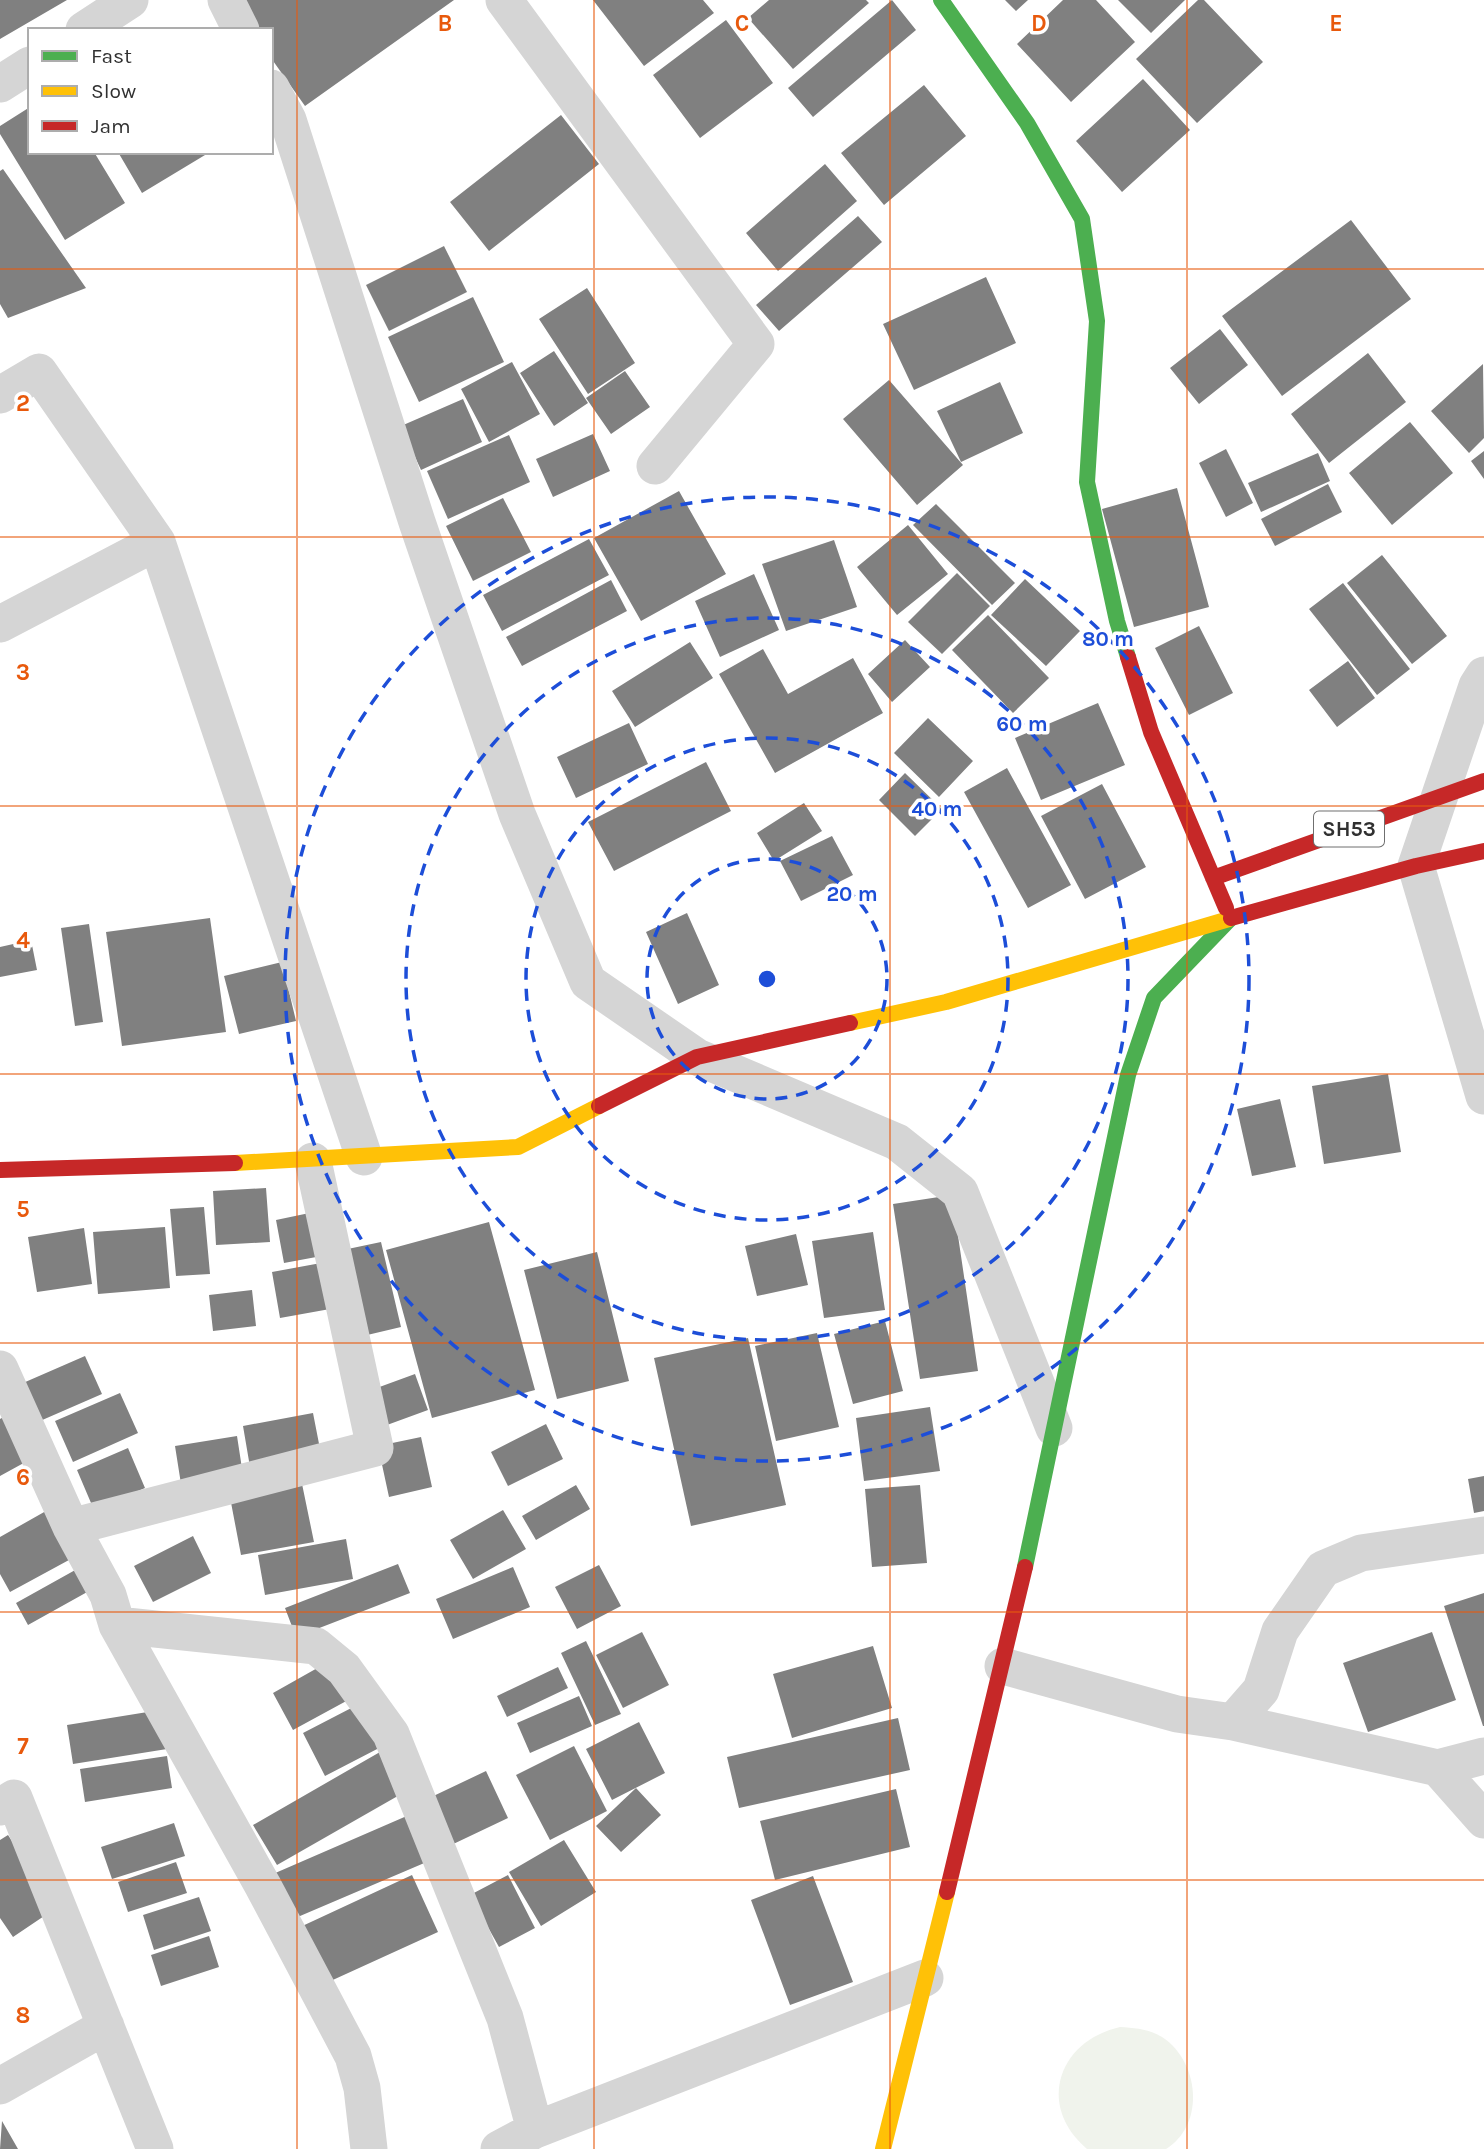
<svg xmlns="http://www.w3.org/2000/svg" width="1484" height="2149" viewBox="0 0 1484 2149" font-family="Karla,sans-serif">
	<style>
		.green { fill: #f0f3ec }
		.building { fill: #808080 }
		.lines { fill: none; stroke-linecap: round; stroke-linejoin: round }
		.street { stroke: #d5d5d5; stroke-width: 37 }
		.fast { stroke: #4caf50; stroke-width: 16 }
		.slow { stroke: #ffc107; stroke-width: 16 }
		.jam { stroke: #c62828; stroke-width: 16 }
		.grid { fill: none; stroke: #e8590c; stroke-width: 2; stroke-opacity: 0.55 }
		.ring { fill: none; stroke: #1d4ed8; stroke-width: 3.5; stroke-dasharray: 12 9 }
		.labels { text-anchor: middle; dominant-baseline: central; stroke-width: 7; stroke-linejoin: round; paint-order: stroke }
		.shield { fill: #fff; stroke: #6f6f6f; stroke-width: 2 }
		.shield-label { font-size: 21px; font-weight: bold; fill: #313131 }
		.grid-label { font-size: 23px; text-anchor: middle; font-weight: bold; fill: #e8590c; stroke: #fff; stroke-width: 7; stroke-linejoin: round; paint-order: stroke }
		.centre { fill: #1d4ed8; stroke: #fff; stroke-width: 3.5 }
		.ring-label { font-size: 21px; text-anchor: middle; font-weight: bold; fill: #1d4ed8; stroke: #fff; stroke-width: 7; stroke-linejoin: round; paint-order: stroke }
	</style>
	<rect width="100%" height="100%" fill="#fff"/>
	<path class="green" d="M1120,2027C1135,2028 1149,2029 1162,2037C1199,2061 1206,2124 1166,2149H1087C1036,2106 1058,2041 1120,2027Z"/>
	<path class="building" d="M0,0H67L0,39Z
		M229,0H454L305,106L271,58V30H251Z
		M593,0H703L714,13L644,66Z
		M769,0H866L869,3L793,69L748,18Z
		M892,0L916,30L813,117L788,88Z
		M1005,0H1028L1016,11Z
		M1063,0H1096L1135,42L1071,102L1017,44Z
		M1118,0H1185L1151,33Z
		M1198,0H1204L1263,62L1197,123L1136,59Z
		M726,20L773,83L700,138L653,75Z
		M1143,79L1190,130L1122,192L1076,141Z
		M924,85L966,136L884,205L841,153Z
		M30,107V152H94L125,203L65,240L0,134V126Z
		M561,115L599,164L489,251L450,202Z
		M118,152H210L142,193Z
		M825,164L857,201L778,271L746,233Z
		M3,169L86,288L8,318L0,304V171Z
		M858,216L882,242L779,331L756,305Z
		M1351,220L1411,299L1282,396L1222,316Z
		M444,246L467,292L389,331L366,285Z
		M986,277L1016,343L914,390L883,324Z
		M587,288L635,363L588,394L539,319Z
		M473,297L504,362L419,402L388,337Z
		M1220,329L1248,365L1199,404L1170,368Z
		M554,351L588,403L554,426L520,373Z
		M1368,353L1406,402L1329,463L1291,414Z
		M512,362L540,414L489,442L461,389Z
		M1483,364L1484,438L1469,453L1431,411Z
		M625,371L650,407L611,434L586,398Z
		M889,380L963,465L917,505L843,419Z
		M1000,382L1023,433L961,462L937,411Z
		M463,399L482,442L421,470L401,426Z
		M1410,422L1453,473L1392,525L1349,473Z
		M593,434L610,471L553,497L536,459Z
		M509,435L530,482L448,519L427,471Z
		M1226,449L1253,503L1226,517L1199,463Z
		M1484,451V479L1471,461Z
		M1318,453L1330,481L1261,512L1248,483Z
		M1328,484L1342,512L1275,546L1261,519Z
		M1177,488L1209,607L1134,627L1102,509Z
		M679,491L726,574L641,621L594,538Z
		M503,498L531,552L473,581L446,526Z
		M936,504L1015,583L992,605L913,525Z
		M908,525L948,574L897,615L857,567Z
		M589,539L609,575L502,631L483,595Z
		M834,540L857,607L786,631L762,564Z
		M1382,555L1447,636L1412,664L1347,583Z
		M957,573L990,606L942,654L908,622Z
		M754,574L779,630L720,657L695,601Z
		M1025,579L1080,631L1046,666L991,615Z
		M611,580L627,611L522,666L506,637Z
		M1343,583L1410,669L1377,695L1309,609Z
		M988,615L1049,678L1013,713L952,650Z
		M1199,626L1233,693L1189,715L1155,648Z
		M905,640L930,667L892,702L868,674Z
		M690,642L713,678L635,727L612,691Z
		M763,649L788,694L853,658L883,713L775,773L719,674Z
		M1348,661L1375,698L1337,727L1309,690Z
		M1098,703L1125,765L1041,800L1015,738Z
		M928,718L973,761L939,797L894,753Z
		M629,723L648,764L576,798L557,757Z
		M706,762L731,811L614,871L588,822Z
		M1007,768L1071,885L1028,908L964,792Z
		M905,773L942,809L915,836L879,800Z
		M1102,784L1146,867L1085,899L1041,816Z
		M804,803L822,831L774,861L757,833Z
		M832,836L853,875L801,901L780,861Z
		M687,913L719,985L678,1004L646,932Z
		M210,918L226,1032L122,1046L106,932Z
		M89,924L103,1022L75,1026L61,928Z
		M31,940L37,970L0,977V947Z
		M282,962L296,1021L239,1034L224,976Z
		M1388,1074L1401,1152L1324,1164L1312,1086Z
		M1280,1099L1296,1167L1252,1176L1237,1109Z
		M266,1188L270,1242L216,1245L213,1191Z
		M952,1195L978,1371L920,1379L893,1204Z
		M204,1207L210,1274L176,1276L170,1209Z
		M319,1211L327,1255L284,1263L276,1220Z
		M489,1222L535,1390L432,1418L386,1250Z
		M165,1227L170,1288L98,1294L93,1232Z
		M84,1228L92,1284L37,1292L28,1237Z
		M873,1232L885,1310L824,1318L812,1241Z
		M796,1234L808,1285L757,1296L745,1246Z
		M381,1242L401,1327L363,1336L343,1250Z
		M597,1252L629,1381L557,1399L524,1270Z
		M321,1263L330,1309L280,1318L272,1272Z
		M252,1290L256,1326L213,1331L209,1295Z
		M885,1321L903,1391L853,1404L834,1334Z
		M817,1333L839,1427L776,1441L755,1346Z
		M748,1338L786,1505L691,1526L654,1358Z
		M85,1356L102,1394L40,1421L23,1383Z
		M415,1374L428,1410L387,1425L374,1389Z
		M120,1393L138,1433L73,1462L55,1421Z
		M930,1407L940,1471L864,1481L856,1418Z
		M313,1413L321,1454L250,1467L243,1426Z
		M7,1415L31,1459L0,1476V1419Z
		M546,1424L563,1459L508,1486L491,1452Z
		M237,1436L243,1475L181,1484L175,1446Z
		M421,1437L432,1487L389,1497L378,1446Z
		M128,1448L145,1488L94,1510L77,1470Z
		M1484,1476V1511L1474,1513L1468,1479Z
		M301,1479L314,1542L241,1555L229,1492Z
		M576,1485L590,1509L536,1540L522,1516Z
		M920,1485L927,1563L872,1567L865,1489Z
		M53,1507L80,1554L10,1592L0,1574V1537Z
		M503,1510L526,1549L473,1579L450,1540Z
		M193,1536L211,1573L153,1602L134,1566Z
		M346,1539L353,1579L265,1595L258,1555Z
		M86,1564L98,1586L28,1625L16,1603Z
		M398,1564L410,1593L296,1637L285,1608Z
		M599,1565L621,1606L577,1629L555,1587Z
		M513,1567L530,1607L453,1639L436,1599Z
		M1484,1593V1726H1483L1444,1606Z
		M642,1632L669,1685L623,1708L596,1655Z
		M1432,1632L1456,1700L1368,1732L1343,1663Z
		M586,1641L621,1714L595,1725L561,1653Z
		M873,1646L892,1708L792,1738L773,1674Z
		M328,1662L350,1699L293,1730L273,1693Z
		M558,1667L568,1688L507,1717L497,1696Z
		M579,1696L592,1726L530,1753L517,1723Z
		M359,1704L381,1747L325,1776L303,1733Z
		M160,1710L167,1749L73,1764L67,1725Z
		M898,1718L910,1770L739,1808L727,1757Z
		M639,1722L665,1773L612,1800L586,1749Z
		M574,1746L607,1811L550,1840L516,1775Z
		M380,1752L403,1793L277,1865L253,1825Z
		M167,1756L172,1788L85,1802L80,1769Z
		M486,1771L508,1818L447,1847L425,1800Z
		M636,1788L661,1815L621,1852L596,1826Z
		M896,1789L910,1847L775,1880L760,1821Z
		M409,1815L429,1861L293,1919L273,1874Z
		M174,1823L185,1856L112,1879L101,1847Z
		M8,1835L56,1908L13,1937L0,1918V1840Z
		M564,1840L596,1892L541,1926L509,1872Z
		M176,1862L187,1893L128,1912L118,1882Z
		M412,1875L438,1932L324,1984L298,1928Z
		M508,1875L535,1928L499,1947L470,1895Z
		M813,1876L853,1982L790,2005L751,1900Z
		M199,1897L211,1931L154,1950L143,1915Z
		M209,1936L219,1967L161,1986L151,1955Z
		M2,2121L18,2149H0Z"/>
	<g class="lines">
		<path class="street" d="M226,0L241,30
			M504,0L756,344L655,466
			M84,30L130,0
			M0,84L30,65
			M271,88L288,120L417,522L517,814L588,982L697,1057L897,1142L960,1192L1054,1428
			M0,395L39,372L157,542
			M0,624L157,542L364,1157
			M1484,675L1477,686L1416,866L1484,1096
			M0,1369L71,1527L108,1595L117,1625L263,1886L353,2056L362,2088L369,2149
			M71,1527L375,1448L313,1161
			M117,1625L316,1646L344,1669L391,1734L505,2018L535,2130
			M1003,1666L1177,1714L1233,1722L1261,1690L1280,1631L1323,1569L1361,1553L1484,1535
			M1233,1722L1438,1768L1484,1756
			M1438,1768L1484,1820
			M0,1807L14,1798L155,2149
			M0,2086L106,2026
			M499,2149L535,2130L925,1978"/>
		<path class="fast" d="M941,0L1027,123L1082,219L1097,321L1087,482L1117,621L1128,657
			M1025,1567L1128,1075L1154,998L1231,918"/>
		<path class="slow" d="M850,1023L946,1002L1229,919
			M235,1163L518,1147L599,1106
			M883,2149L947,1892"/>
		<path class="jam" d="M1128,657L1151,732L1226,908
			M1213,878L1484,781
			M1231,918L1416,866L1484,851
			M599,1106L697,1057L850,1023
			M0,1170L235,1163
			M947,1892L1025,1567"/>
	</g>
	<path class="grid" d="M297,0V2149M594,0V2149M890,0V2149M1187,0V2149M0,269H1484M0,537H1484M0,806H1484M0,1074H1484M0,1343H1484M0,1612H1484M0,1880H1484"/>
	<g class="ring">
		<circle cx="767" cy="979" r="120"/>
		<circle cx="767" cy="979" r="241"/>
		<circle cx="767" cy="979" r="361"/>
		<circle cx="767" cy="979" r="482"/>
	</g>
	<g class="labels">
		<rect class="shield" x="1314" y="811.5" width="70" height="35" rx="5"/>
		<g class="shield-label">
			<text x="1349" y="829">SH53</text>
		</g>
	</g>
	<g class="grid-label">
		<text x="445" y="31">B</text>
		<text x="742" y="31">C</text>
		<text x="1039" y="31">D</text>
		<text x="1336" y="31">E</text>
		<text x="23" y="411">2</text>
		<text x="23" y="680">3</text>
		<text x="23" y="948">4</text>
		<text x="23" y="1217">5</text>
		<text x="23" y="1485">6</text>
		<text x="23" y="1754">7</text>
		<text x="23" y="2023">8</text>
	</g>
	<circle cx="767" cy="979" r="10" class="centre"/>
	<g class="ring-label">
		<text x="1108" y="646">80 m</text>
		<text x="1022" y="731">60 m</text>
		<text x="937" y="816">40 m</text>
		<text x="852" y="901">20 m</text>
	</g>
	<rect x="28" y="28" width="245" height="126" fill="#ffffff" stroke="#adadad" stroke-width="2"/>
	<rect x="42" y="51" width="35" height="10" fill="#4caf50" stroke="#adadad" stroke-width="2"/>
	<text x="91" y="63" font-size="21" fill="#313131">Fast</text>
	<rect x="42" y="86" width="35" height="10" fill="#ffc107" stroke="#adadad" stroke-width="2"/>
	<text x="91" y="98" font-size="21" fill="#313131">Slow</text>
	<rect x="42" y="121" width="35" height="10" fill="#c62828" stroke="#adadad" stroke-width="2"/>
	<text x="91" y="133" font-size="21" fill="#313131">Jam</text>
</svg>
